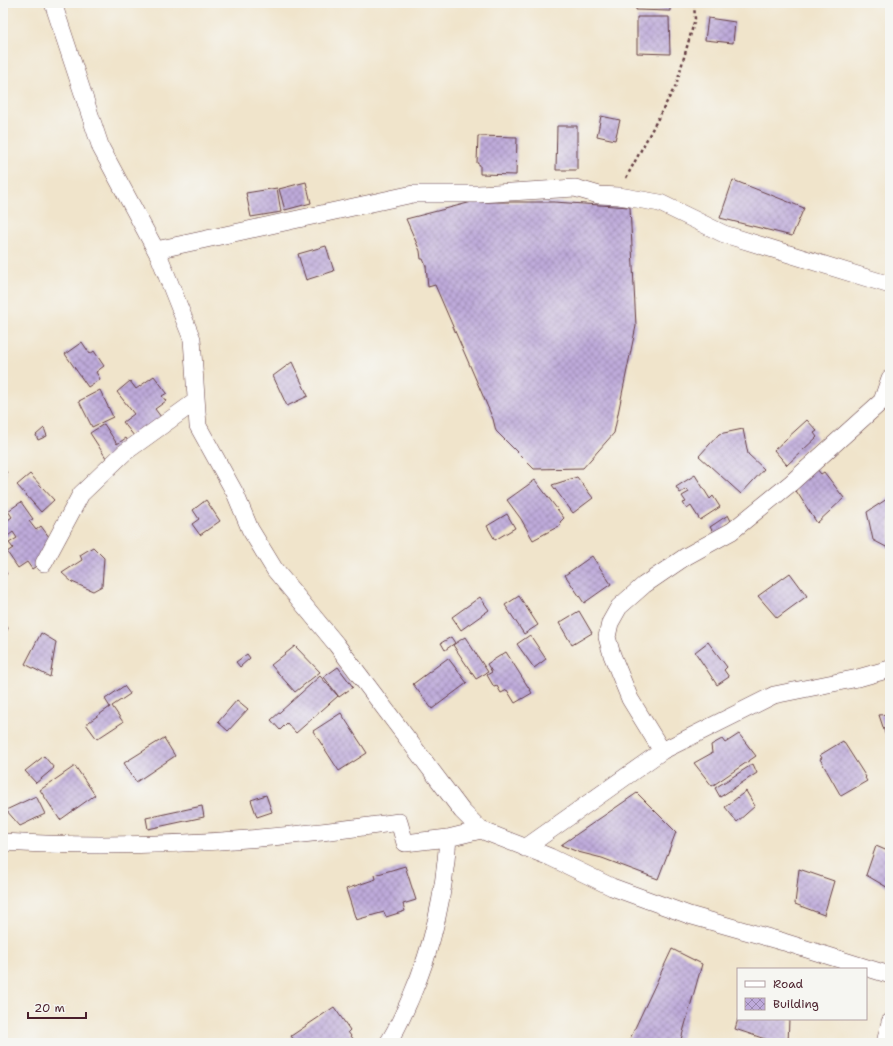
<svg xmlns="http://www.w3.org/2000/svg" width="893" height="1046" viewBox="0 0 893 1046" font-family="'Shantell Sans',sans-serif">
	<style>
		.building { fill: url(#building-cross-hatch) }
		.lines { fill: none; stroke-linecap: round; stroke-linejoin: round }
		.street-casing { stroke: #633d43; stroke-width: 18 }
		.path { stroke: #633d43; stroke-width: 2.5; stroke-dasharray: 3 3; stroke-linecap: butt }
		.street { stroke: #fff; stroke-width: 17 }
	</style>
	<defs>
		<pattern id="building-cross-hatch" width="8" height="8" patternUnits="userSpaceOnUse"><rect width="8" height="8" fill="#beaada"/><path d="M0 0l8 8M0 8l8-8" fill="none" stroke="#9c8ab1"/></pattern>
	</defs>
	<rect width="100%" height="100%" fill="#f6f6f2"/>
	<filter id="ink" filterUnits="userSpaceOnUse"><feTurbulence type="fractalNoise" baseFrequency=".025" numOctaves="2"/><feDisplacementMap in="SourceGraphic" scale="8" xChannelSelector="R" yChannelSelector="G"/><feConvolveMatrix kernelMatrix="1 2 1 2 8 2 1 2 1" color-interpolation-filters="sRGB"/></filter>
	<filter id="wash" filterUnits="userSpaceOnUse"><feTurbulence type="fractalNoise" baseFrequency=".012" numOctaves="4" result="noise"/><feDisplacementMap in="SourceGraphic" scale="16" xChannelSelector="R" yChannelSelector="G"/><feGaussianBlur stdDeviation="0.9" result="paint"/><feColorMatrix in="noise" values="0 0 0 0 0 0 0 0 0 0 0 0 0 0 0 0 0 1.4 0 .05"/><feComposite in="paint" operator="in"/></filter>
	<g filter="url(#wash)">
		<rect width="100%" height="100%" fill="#f0e4cb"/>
		<g id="blocks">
			<path class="building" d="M636,3H670V11L636,10Z
				M637,17H669L670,54L637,53Z
				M708,18L735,22L733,43L705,40Z
				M601,116L620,120L615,140L597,136Z
				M557,126H577V170H556Z
				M478,136L517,137L516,175L480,174V165L477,163Z
				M733,180L804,208L792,236L720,218Z
				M306,182L311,203L285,210L279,189Z
				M277,188L281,212L251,217L246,193Z
				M472,202H554L630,207L636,326L614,433L583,468L534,469L496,431L493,419L435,285L428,287L426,266L423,259H421L420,251L406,219Z
				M326,246L334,271L306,280L298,254Z
				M82,342L90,354L94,351L104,366L96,372L100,379L88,387L65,354Z
				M292,362L308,396L287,406L273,376Z
				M154,376L167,393L162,396L166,401L155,409L164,421L138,441L123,422L134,414L117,392L130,381L136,389Z
				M100,390L113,417L92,427L79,401Z
				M807,420L817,431L814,433L817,437L787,465L774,450Z
				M104,424L117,444L126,438L133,450L110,464L90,433Z
				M44,428L47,436L38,440L36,435Z
				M743,429L748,454L764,469L741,494L699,456L719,434Z
				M3,467L7,473L3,476Z
				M816,468L821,474L824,472L844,498L817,523L791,483Z
				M30,474L54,500L41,512L17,485Z
				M695,475L710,499L713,496L720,507L700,520L691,506L687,509L683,503L686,502L682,496L689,492L687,489L680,493L676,487Z
				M577,477L593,498L573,513L552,485Z
				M535,480L564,518L560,522L561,525L533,540L521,519L507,500Z
				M890,497V549L873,540L867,512Z
				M206,500L220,521L200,535L192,524L199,519L193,510Z
				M21,502L33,519L29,521L36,530L41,526L52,541L42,549L48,558L32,569L27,562L18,568L7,552L13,548L9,543L17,538L13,532L4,539L3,537V518L5,516L8,520L12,517L8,511Z
				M507,514L515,528L495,540L487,526Z
				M728,515L731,521L724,526L728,532L717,538L710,527Z
				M93,547L104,558L102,586L93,591L72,582L62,573L82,560L80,555Z
				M592,556L611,584L584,603L565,575Z
				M3,568L7,574L3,577Z
				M790,573L807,596L777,618L758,596Z
				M519,596L538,625L524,634L505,605Z
				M480,597L489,610L461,630L452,617Z
				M579,611L592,633L572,645L559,623Z
				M3,622L8,628L3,639Z
				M41,633L56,642L50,677L25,664Z
				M530,635L546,659L534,668L517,644Z
				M451,637L455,643L445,650L441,643Z
				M465,637L488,672L476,679L453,645Z
				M708,642L727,667L724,670L729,677L717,685L695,652Z
				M295,646L320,672L295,692L271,665Z
				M506,652L532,693L515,703L507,690L501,693L497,686L494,687L487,675L492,672L487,664Z
				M247,654L250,658L240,667L236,662Z
				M448,658L467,683L432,709L413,684Z
				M338,667L353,687L339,697L324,677Z
				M320,676L338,696L296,733L287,723L280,730L271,720Z
				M124,686L130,694L112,706L123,722L97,739L86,724L110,707L105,699Z
				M237,700L248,709L228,731L218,722Z
				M341,713L367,753L339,771L313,731Z
				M890,714V748L879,715Z
				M739,734L756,756L712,786L694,763L712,753L711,745L722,739L725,743Z
				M164,738L175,756L136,782L124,763Z
				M843,741L866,777L865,778L867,781L841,796L820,759L822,758L820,755Z
				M44,756L54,768L36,783L25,771Z
				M753,764L757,773L720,797L715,788Z
				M75,766L95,795L60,820L40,790Z
				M746,791L755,806L737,822L725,807Z
				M637,793L676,832L658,879L602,858L578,852L561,845Z
				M266,795L272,812L257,817L251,800Z
				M36,796L45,814L20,826L6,810Z
				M202,806L204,817L148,829L146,818Z
				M876,846L890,852V889L866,875Z
				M405,866L416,900L403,904L405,911L386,917L384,912L356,920L346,889L376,879L375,875Z
				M799,869L834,881L824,915L795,904Z
				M672,949L702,964L680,1043H628Z
				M334,1007L350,1030L348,1032L354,1040L350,1043H296L291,1036Z
				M738,1019H789L788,1043H777L735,1029Z"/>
		</g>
	</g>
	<g filter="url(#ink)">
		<use href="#blocks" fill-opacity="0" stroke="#633d43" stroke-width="1"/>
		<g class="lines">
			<g class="street-casing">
				<path id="street" d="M53,3L101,148L159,256L192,339L198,426L235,493L250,529L275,570L336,644L462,811L481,830L550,857L612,887L689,915L784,942L890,975
					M156,250L413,194H479L575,188L599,195L619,196L660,203L724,234L890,285
					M44,563L81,494L124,453L196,401
					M662,751L630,699L612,655L607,637L610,623L619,607L644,585L685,557L732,531L791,483L882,401L890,378
					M3,842C135,850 268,841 399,822L405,843L448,838L481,830
					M525,848L662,751L774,695L858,678L890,669
					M388,1043C398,1028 404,1013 411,997C434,944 444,895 448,838
					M885,1043L890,1022"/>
			</g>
			<path class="path" d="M626,178L676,85L695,19L694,3"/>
			<use href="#street" class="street"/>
		</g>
	</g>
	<rect width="893" height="1046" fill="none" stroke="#f6f6f2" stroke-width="16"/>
	<rect x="737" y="968" width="130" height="52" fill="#f6f6f2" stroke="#b1a0a2"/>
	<rect x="745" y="981" width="20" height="6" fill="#ffffff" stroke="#b1a0a2"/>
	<text x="773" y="988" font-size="12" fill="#4a1f2b">Road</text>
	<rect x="745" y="998" width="20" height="12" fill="url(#building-cross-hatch)" stroke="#b1a0a2"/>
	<text x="773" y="1008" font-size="12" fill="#4a1f2b">Building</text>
	<path d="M28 1012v6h58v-6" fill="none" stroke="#4a1f2b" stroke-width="2"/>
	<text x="34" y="1012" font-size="12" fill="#4a1f2b" stroke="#f6f6f2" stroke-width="3" paint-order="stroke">20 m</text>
</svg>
